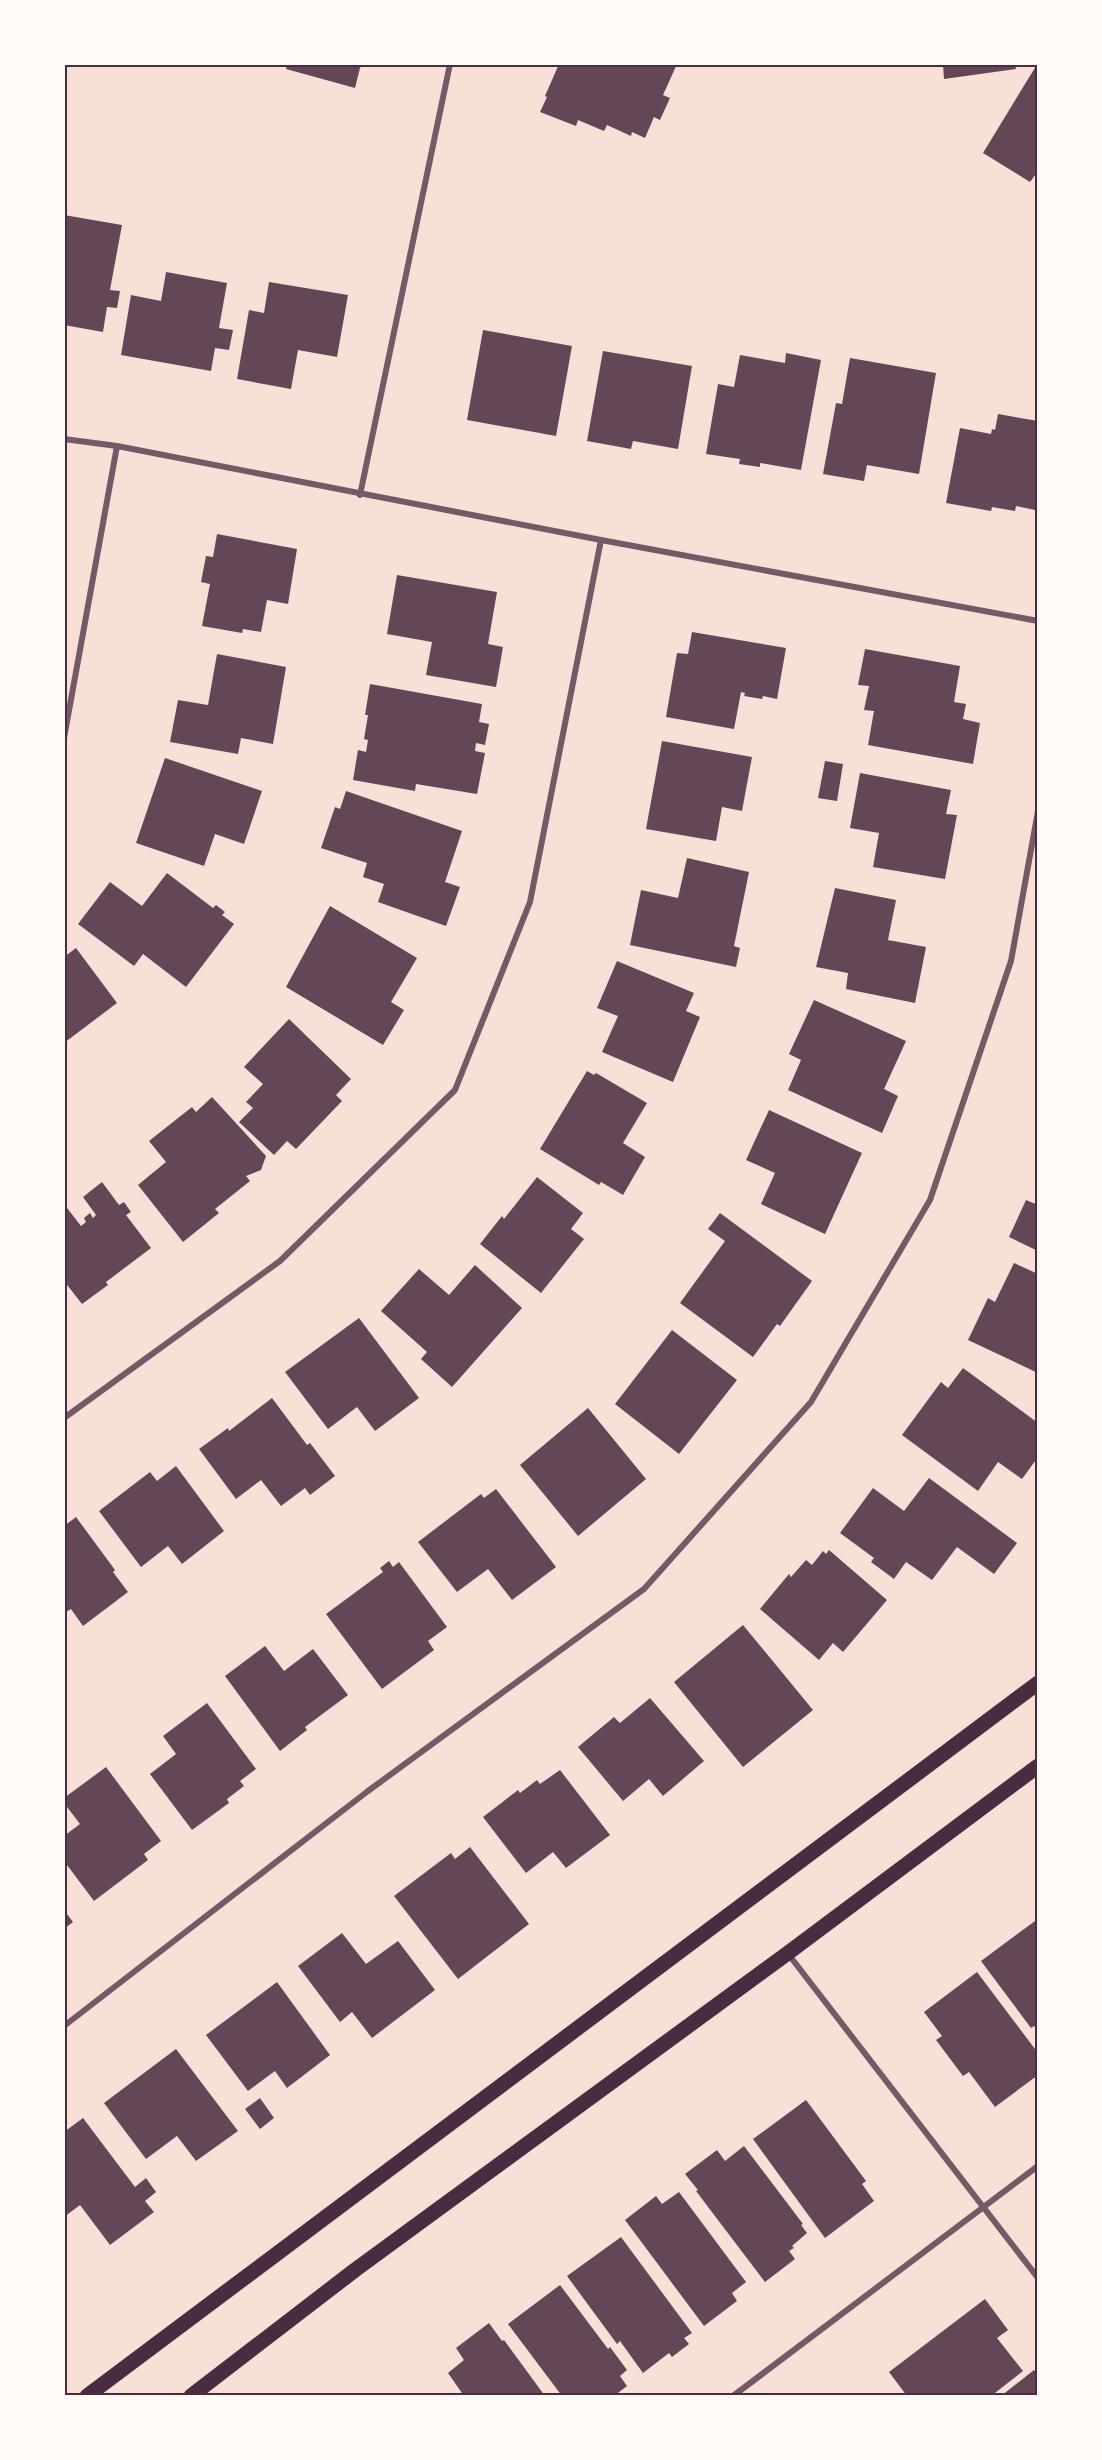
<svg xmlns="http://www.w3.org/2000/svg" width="1102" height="2460" viewBox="0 0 1102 2460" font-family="'Space Grotesk',sans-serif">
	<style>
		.building { fill: #644757 }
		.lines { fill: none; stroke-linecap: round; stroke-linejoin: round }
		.minor { stroke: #755966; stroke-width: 6 }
		.primary { stroke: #4a2c40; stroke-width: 15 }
		.neatline { fill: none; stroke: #4a2c40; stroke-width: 2 }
	</style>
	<rect width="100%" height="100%" fill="#f7e1d7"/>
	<path class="building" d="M287,64H361L355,88L286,69Z
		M559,64L586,65L677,64L663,95L670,98L660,120L654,117L645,138L632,132L631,136L607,125L604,131L578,120L576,126L540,112L547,97L545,96Z
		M943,64H1015L1016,69L944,79Z
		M1036,66L1038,67V171L1030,182L983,153Z
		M64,215L122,225L110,290L120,291L117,308L107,307L103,332L64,325Z
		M166,272L227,283L219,328L233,330L229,350L215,348L211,371L121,355L131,295L161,301Z
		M269,282L348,295L337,357L298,350L291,389L237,379L249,310L264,313Z
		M483,330L572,346L556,436L467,420Z
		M603,351L692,366L678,449L633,441L631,449L587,441Z
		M786,353L821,360L801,470L760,463V467L739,464L740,459L706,454L718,384L734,387L740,355L785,363Z
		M850,358L936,373L919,474L867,465L864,481L823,474L836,403L842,404Z
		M998,414L1038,421V497L1035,510L1016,506L1015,511L992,507L991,511L946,503L960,428L991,434L992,429L995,430Z
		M217,534L297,549L288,604L267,600L261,632L243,629L242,633L202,626L210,584L201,582L206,556L213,557Z
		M397,575L497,592L488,644L503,647L496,687L426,675L432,642L387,634Z
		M692,632L786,648L777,699L763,696L762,699L744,696L745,693L741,692L734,729L666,717L677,653L688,654Z
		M865,649L960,666L954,702L966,704L963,719L980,723L973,764L868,745L874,711L864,710L869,686L858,685Z
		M217,654L286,667L273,744L241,738L238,754L170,742L178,700L208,705Z
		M370,684L482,704L479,722L489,724L485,745L476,743L475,751L485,753L477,794L416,784L415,791L353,780L358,750L366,752L368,740L364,739L368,715H365Z
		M662,741L752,757L742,811L722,807L716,841L646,829Z
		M165,758L262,791L244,844L215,834L204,866L136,843Z
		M825,761L843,764L837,801L818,798Z
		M860,773L951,790L946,814L957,815L945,879L873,867L879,833L850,828Z
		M346,791L462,831L445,882L460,887L446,926L378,902L384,884L363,877L367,863L321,848L335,807L340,809Z
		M687,858L749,872L734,946L740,948L736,967L630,945L641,890L678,898Z
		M167,873L213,908L216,905L225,912L222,915L234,924L186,987L143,954L134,966L78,924L110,882L142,906Z
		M835,888L896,900L888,940L926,947L915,1003L846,989L848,973L816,967Z
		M330,906L417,958L391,1002L404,1010L383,1045L286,987Z
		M76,948L117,1003L64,1043V957Z
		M617,961L694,993L686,1011L700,1017L673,1082L602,1052L618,1016L597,1008Z
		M814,1000L906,1041L884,1089L898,1096L882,1133L788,1090L801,1060L789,1054Z
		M289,1019L351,1079L336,1095L342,1101L296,1149L287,1141L274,1155L239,1122L253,1108L246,1102L263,1084L244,1067Z
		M587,1071L594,1075L596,1073L647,1103L623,1143L645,1157L623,1195L601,1182L599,1185L540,1149Z
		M212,1097L266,1156L261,1170L246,1176L250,1181L215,1209L219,1213L183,1242L138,1185L166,1162L149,1141L192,1107L196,1112Z
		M769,1110L862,1153L825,1234L761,1204L775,1173L746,1160Z
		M537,1177L583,1213L571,1229L584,1239L541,1293L480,1244L502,1216L504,1219Z
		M102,1182L119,1205L124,1202L131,1212L126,1215L151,1248L106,1282L108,1285L82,1304L64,1281V1204L81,1226L86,1222L84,1218L90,1213L93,1218L96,1215L83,1197Z
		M1026,1200L1038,1205V1251L1009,1237Z
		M720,1213L812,1281L780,1326L777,1324L753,1357L680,1303L725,1241L708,1229Z
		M1014,1263L1038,1274V1373L968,1340L988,1298L995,1302Z
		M475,1265L522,1308L452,1387L421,1359L427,1352L381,1311L419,1269L449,1295Z
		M359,1318L419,1398L375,1431L357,1407L328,1429L285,1372Z
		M672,1330L737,1380L679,1454L615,1404Z
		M963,1368L1038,1423V1457L1022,1479L998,1462L978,1491L902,1435L941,1382L948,1388Z
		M272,1398L307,1445L310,1443L335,1476L310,1495L305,1488L281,1506L261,1480L236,1499L199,1449L228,1428L229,1431Z
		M588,1408L646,1479L578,1536L520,1465Z
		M176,1466L224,1531L182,1564L168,1546L141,1567L99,1511L150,1472L157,1481Z
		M929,1478L1017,1543L994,1574L957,1547L932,1580L906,1562L894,1579L871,1562L874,1558L840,1533L873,1488L904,1511Z
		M496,1489L556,1567L512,1600L488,1569L457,1592L418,1542L481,1494L484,1498Z
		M76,1517L115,1570L113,1572L128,1592L83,1626L71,1609L64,1613V1526Z
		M829,1550L887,1600L843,1652L833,1643L819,1660L760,1609L789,1574L791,1577L806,1560L812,1565L823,1551L826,1554Z
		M389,1561L393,1567L399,1562L447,1627L428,1641L434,1650L382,1689L326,1614L383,1572L380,1568Z
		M743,1625L813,1710L743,1767L674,1682Z
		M265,1646L284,1671L313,1649L348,1695L305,1727L307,1730L280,1751L225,1676Z
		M650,1698L704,1761L663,1796L649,1779L623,1801L578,1747L614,1717L620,1723Z
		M207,1703L256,1769L240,1781L244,1786L227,1799L229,1803L192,1830L150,1774L176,1754L163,1736Z
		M106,1767L161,1841L144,1854L148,1860L94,1901L64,1861V1836L80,1824L64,1803V1798Z
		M560,1770L610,1835L566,1868L553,1852L526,1873L483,1817L518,1790L520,1793L537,1780L540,1784Z
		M470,1847L529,1924L458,1979L394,1896L451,1853L455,1859Z
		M64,1910L73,1922L64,1929Z
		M1035,1921L1038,1925V2030L1034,2026L1031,2028L981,1961Z
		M342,1933L366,1964L398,1941L435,1990L372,2038L352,2012L340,2022L298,1966Z
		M977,1972L1038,2053V2075L995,2107L969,2072L963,2076L936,2040L942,2036L924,2012Z
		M277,1982L330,2055L287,2088L275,2071L248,2091L206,2035Z
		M176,2049L238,2131L196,2161L177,2136L146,2159L104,2103Z
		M260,2098L274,2118L260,2129L245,2109Z
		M806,2100L866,2181L862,2184L874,2201L825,2238L753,2139Z
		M83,2118L135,2187L146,2178L156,2192L145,2201L154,2212L110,2245L80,2205L64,2217V2132Z
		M744,2146L803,2224L801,2225L807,2233L792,2246L794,2248L789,2251L795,2259L765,2282L696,2191L698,2190L685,2174L717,2150L725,2161Z
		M679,2192L746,2282L732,2293L737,2301L704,2326L625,2220L656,2196L662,2204Z
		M621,2237L692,2333L684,2338L689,2344L672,2357L669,2353L643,2373L620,2341L617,2344L567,2276Z
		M560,2285L608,2349L610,2347L627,2370L620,2376L627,2386L614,2396H562L508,2324Z
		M985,2299L1008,2330L997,2338L1023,2371L991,2396H907L889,2372Z
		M489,2323L502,2341L504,2340L545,2396H464L448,2373L464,2360L456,2348Z
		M1034,2370L1038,2375V2396H1001Z"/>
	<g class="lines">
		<path class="minor" d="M64,439L117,446L601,540L1038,621
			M360,495L450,64
			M64,738L117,446
			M64,1418L280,1261L455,1090L530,902L601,540
			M789,1955L1038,2278
			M64,2026L368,1791L644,1589L811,1402L930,1200L1011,961L1038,811
			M733,2396L1038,2166"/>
		<path class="primary" d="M87,2396L1038,1683
			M191,2396L355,2270L788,1953L1038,1766"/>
	</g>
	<rect width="1102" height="2460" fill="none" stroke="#fffaf5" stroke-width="132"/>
	<rect x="66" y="66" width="970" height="2328" class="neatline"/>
</svg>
